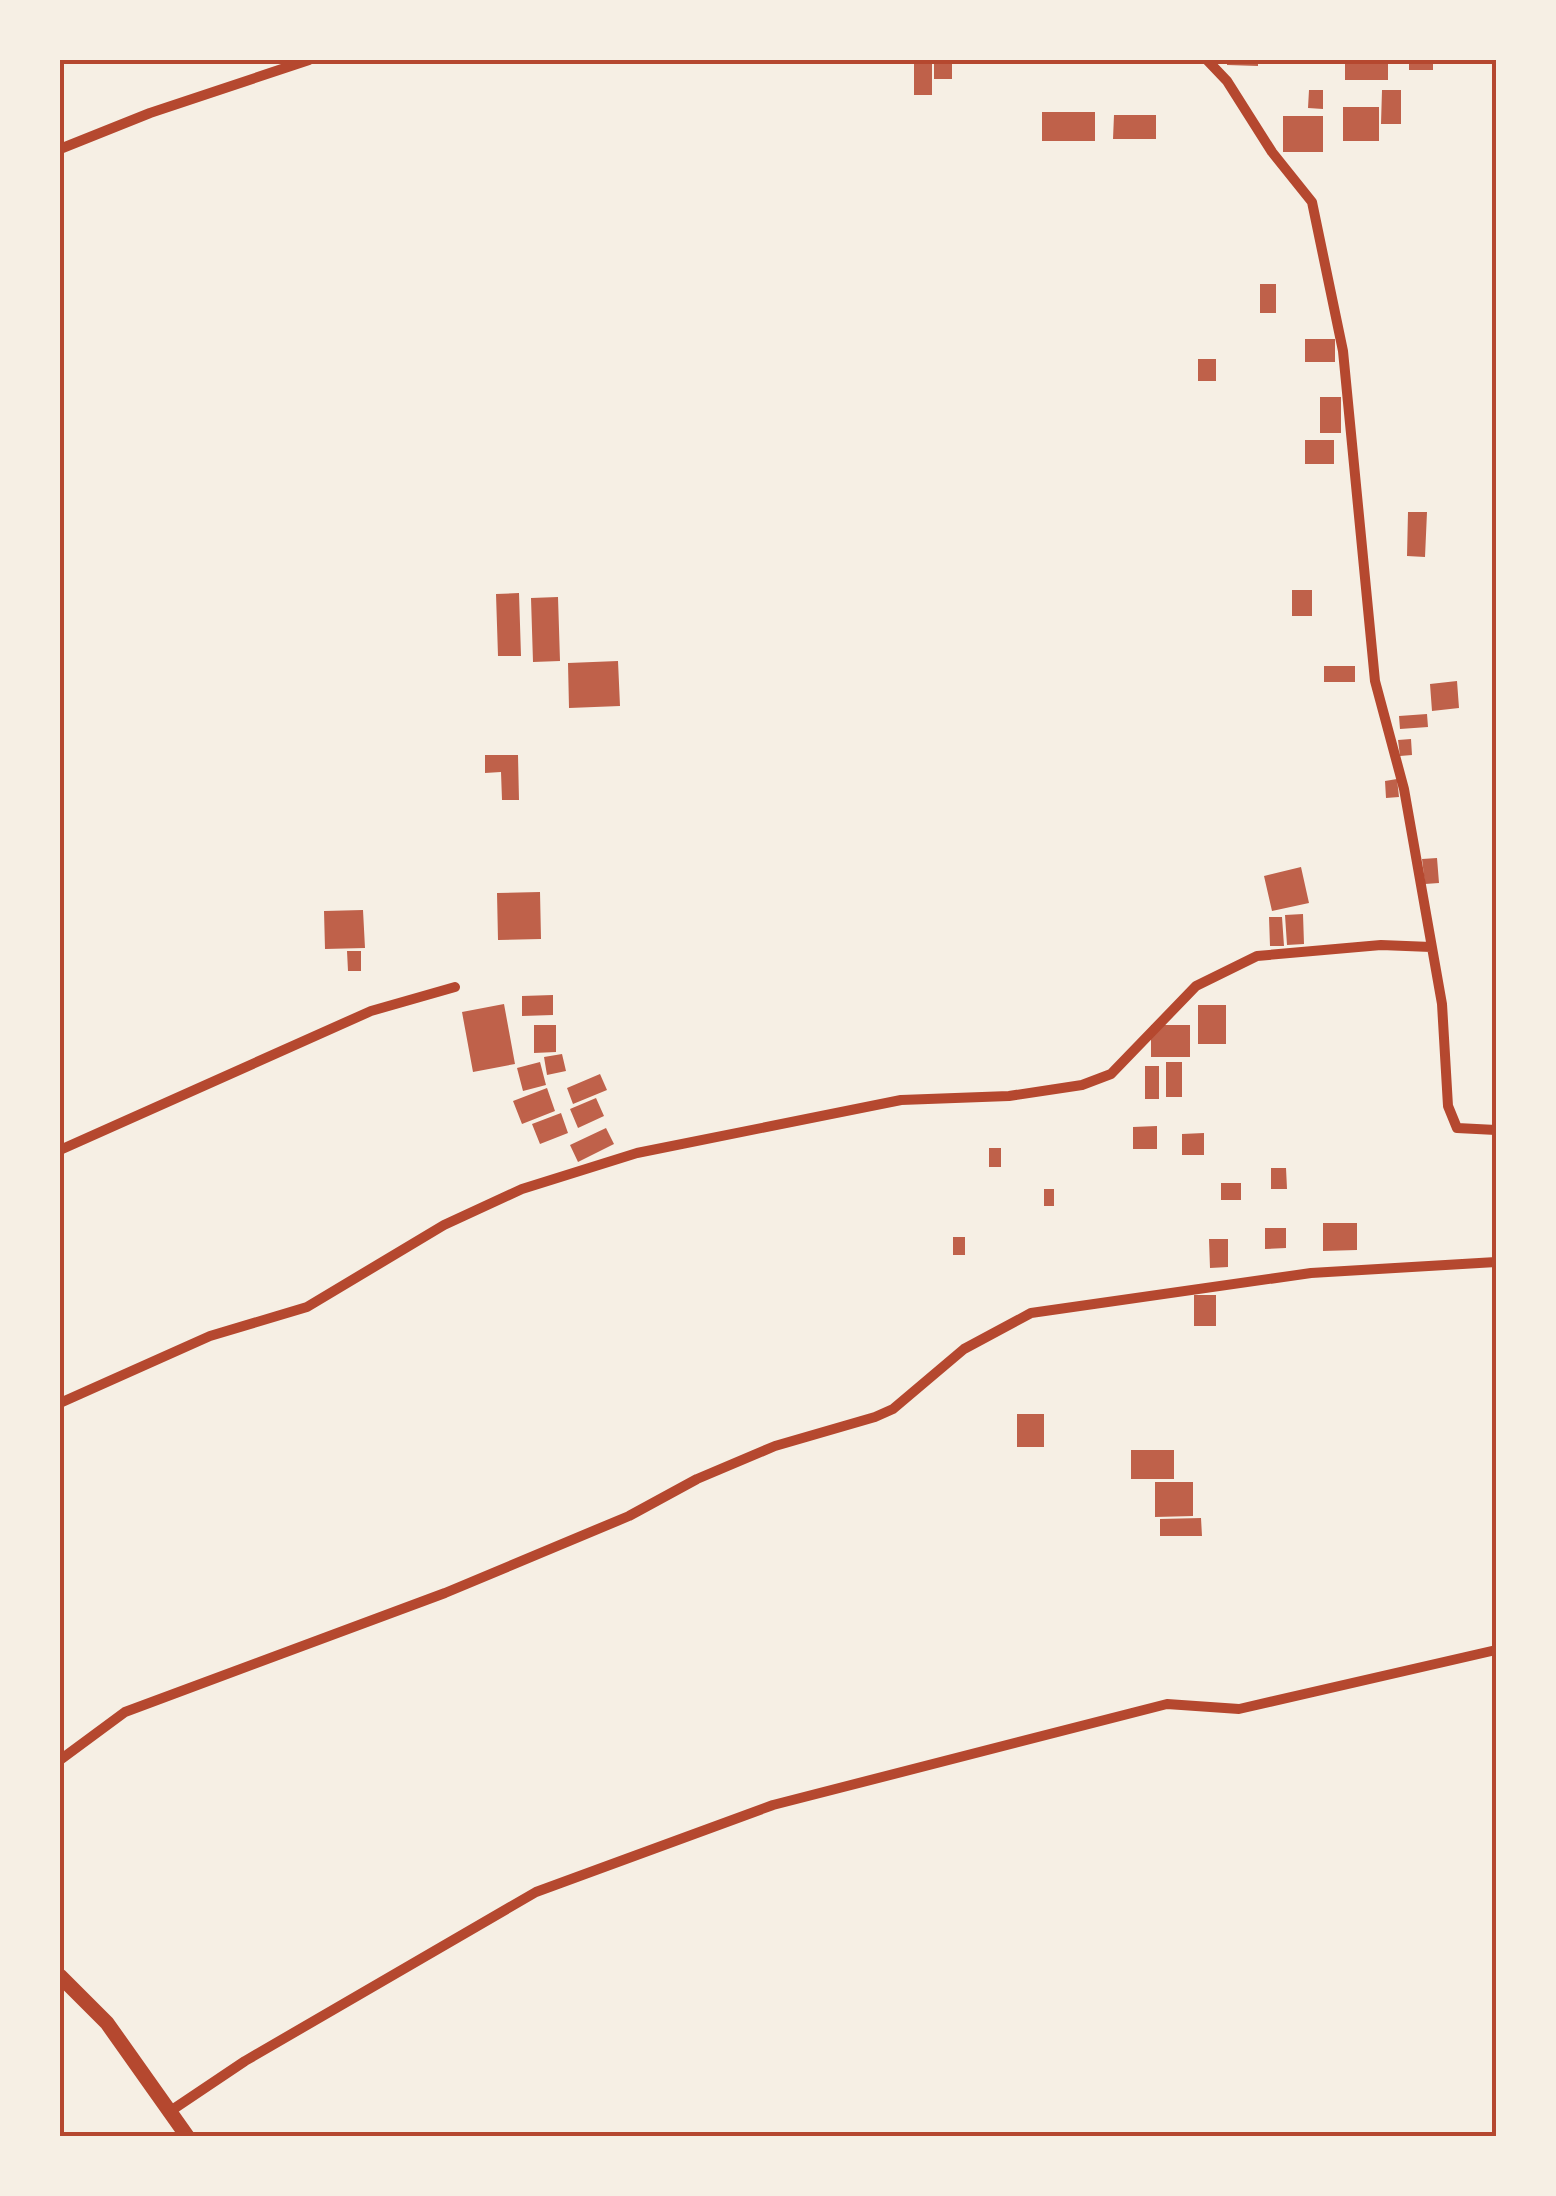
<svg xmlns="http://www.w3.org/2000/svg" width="1556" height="2196" viewBox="0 0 1556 2196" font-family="Roboto,sans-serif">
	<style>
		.building { fill: #bf614a }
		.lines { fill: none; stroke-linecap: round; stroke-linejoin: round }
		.minor { stroke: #b5482f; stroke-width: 10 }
		.tertiary { stroke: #b5482f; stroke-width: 15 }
		.neatline { fill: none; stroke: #b5482f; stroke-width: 4 }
	</style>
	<rect width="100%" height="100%" fill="#f6efe4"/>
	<path class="building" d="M914,60H932V95H914Z
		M934,60H952V79H934Z
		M1227,60H1258V66L1227,65Z
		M1345,60H1388V80H1345Z
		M1409,60H1433V70H1409Z
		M1309,90H1323V109L1308,108Z
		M1382,90H1401V124H1381Z
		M1343,107H1379V141H1343Z
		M1042,112H1095V141H1042Z
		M1114,115H1156V139H1113Z
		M1283,116H1323V152H1283Z
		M1260,284H1276V313H1260Z
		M1305,339H1335V362H1305Z
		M1198,359H1216V381H1198Z
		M1320,397H1341V433H1320Z
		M1305,440H1334V464H1305Z
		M1408,512H1427L1425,557L1407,556Z
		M1292,590H1312V616H1292Z
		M519,593L521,656H498L496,594Z
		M558,597L560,661L533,662L531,598Z
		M618,661L620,706L569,708L568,663Z
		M1324,666H1355V682H1324Z
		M1457,681L1459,708L1432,711L1430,684Z
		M1427,714L1428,727L1400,729L1399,716Z
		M1411,739L1412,755L1400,756L1398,740Z
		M485,755H518L519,800H502L501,772L485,773Z
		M1397,779L1399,797L1386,798L1385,781Z
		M1437,858L1439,883L1425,884L1422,859Z
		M1301,867L1309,903L1272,911L1264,876Z
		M540,892L541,939L498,940L497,893Z
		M363,910L365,948L325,949L324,911Z
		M1303,914L1304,944L1287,945L1285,915Z
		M1269,917H1282L1284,946H1270Z
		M347,951H361V971H348Z
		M553,995V1015L522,1016V996Z
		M504,1004L515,1064L473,1072L462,1012Z
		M1198,1005H1226V1044H1198Z
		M534,1025H556V1052L534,1053Z
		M1151,1025H1190V1057H1151Z
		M562,1054L566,1071L547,1075L544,1057Z
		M540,1062L546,1085L523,1091L517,1068Z
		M1166,1062H1182V1097H1166Z
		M1145,1066H1159V1099H1145Z
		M600,1074L607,1090L573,1104L567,1088Z
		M547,1088L555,1111L522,1124L513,1101Z
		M596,1098L604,1116L578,1128L570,1109Z
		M561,1113L568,1133L540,1144L532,1124Z
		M1157,1126V1149H1133V1127Z
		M606,1128L614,1144L578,1162L570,1145Z
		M1204,1133V1155H1182V1134Z
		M989,1148H1001V1167H989Z
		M1271,1168H1286L1287,1189H1271Z
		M1221,1183H1241V1200H1221Z
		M1044,1189H1054V1206H1044Z
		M1323,1223H1357V1250L1323,1251Z
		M1265,1228H1286V1248L1265,1249Z
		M953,1237H965V1255H953Z
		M1209,1239H1228V1267L1210,1268Z
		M1194,1295H1216V1326H1194Z
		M1017,1414H1044V1447H1017Z
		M1131,1450H1174V1479H1131Z
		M1155,1482H1193V1516L1155,1517Z
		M1201,1518L1202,1536H1160V1519Z"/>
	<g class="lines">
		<path class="minor" d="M1207,60L1227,81L1272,152L1312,202L1343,351L1375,681L1404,789L1442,1004L1448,1106L1457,1128L1496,1130
			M60,149L150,113L309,60
			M60,1150L371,1011L455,987
			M60,1403L210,1336L307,1307L444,1225L522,1189L637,1153L901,1100L1009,1096L1082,1085L1111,1074L1196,986L1257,956L1381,945L1431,947
			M60,1760L125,1712L445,1593L629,1516L697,1479L775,1446L875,1417L893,1409L964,1349L1031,1313L1311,1273L1496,1262
			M169,2112L245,2061L536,1892L773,1805L1167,1704L1239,1709L1496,1650"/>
		<path class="tertiary" d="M60,1976L107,2023L187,2136"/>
	</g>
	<rect width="1556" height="2196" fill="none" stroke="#f6efe4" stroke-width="125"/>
	<rect x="62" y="62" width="1432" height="2072" class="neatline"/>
</svg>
